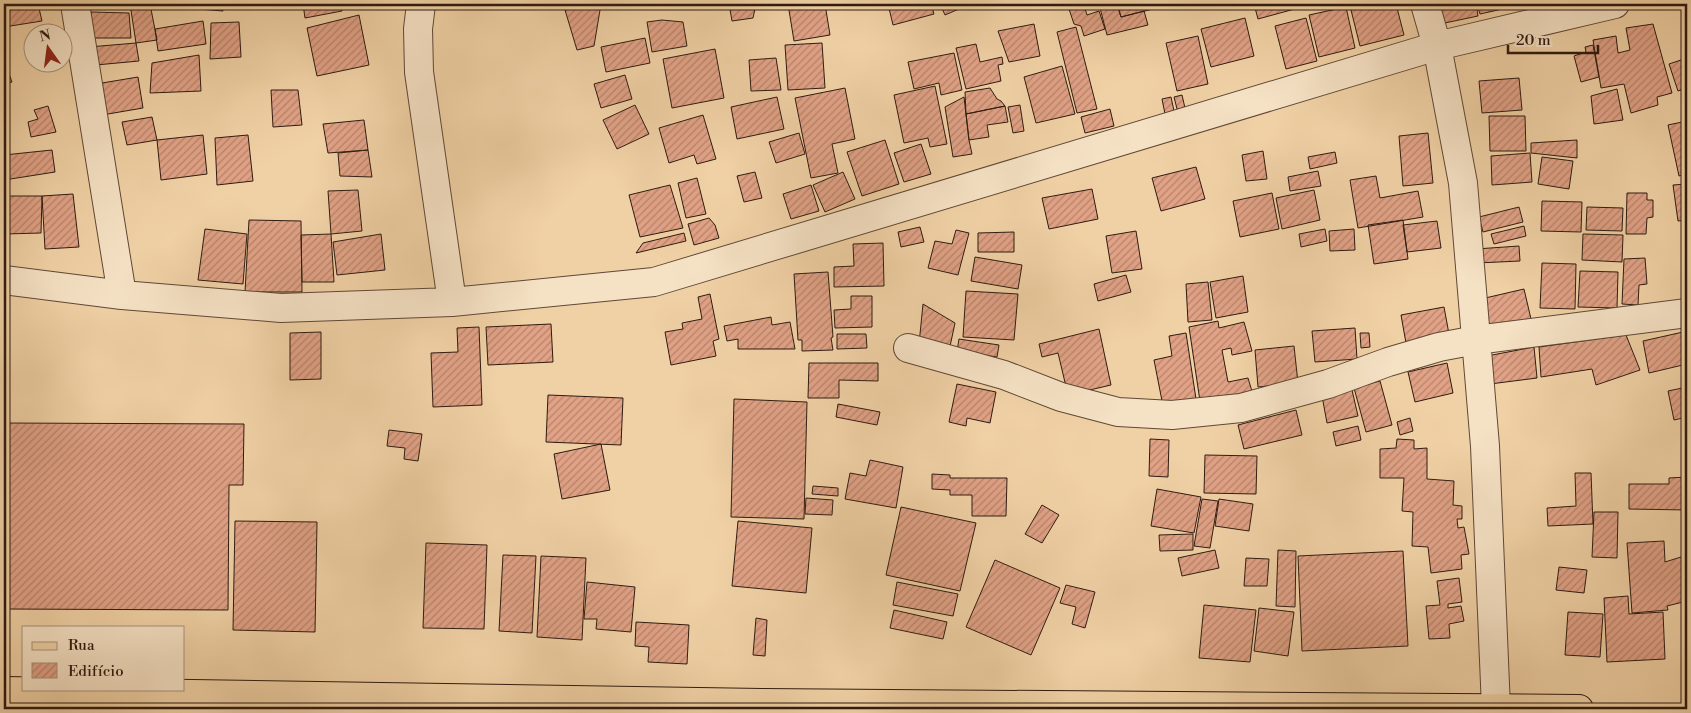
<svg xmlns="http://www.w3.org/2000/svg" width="1691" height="713" viewBox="0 0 1691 713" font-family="'Libre Bodoni',serif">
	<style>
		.building { fill: url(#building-hatch); stroke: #2f1b10 }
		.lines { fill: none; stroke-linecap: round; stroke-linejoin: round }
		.minor-casing { stroke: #5f4835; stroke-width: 30 }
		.major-casing { stroke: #2f1b10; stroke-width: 30 }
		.minor { stroke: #f5e1c4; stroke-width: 28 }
		.major { stroke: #f0d1a5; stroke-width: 28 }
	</style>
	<defs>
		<pattern id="building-hatch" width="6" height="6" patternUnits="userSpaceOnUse" patternTransform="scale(1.25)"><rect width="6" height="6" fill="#e1a286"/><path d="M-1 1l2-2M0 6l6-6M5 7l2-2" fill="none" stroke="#b7836c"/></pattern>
	</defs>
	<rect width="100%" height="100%" fill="#f0d1a5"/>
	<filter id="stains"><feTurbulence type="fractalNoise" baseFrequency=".004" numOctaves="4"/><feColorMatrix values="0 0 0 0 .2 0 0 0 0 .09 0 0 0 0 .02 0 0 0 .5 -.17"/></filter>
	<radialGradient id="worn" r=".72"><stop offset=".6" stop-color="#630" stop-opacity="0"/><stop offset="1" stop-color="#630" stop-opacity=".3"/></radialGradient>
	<path class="building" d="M4,4H38L42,21L4,27Z
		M130,4H150L157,40L136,43Z
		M199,4H222L223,11L199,9Z
		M303,4H340L342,11L305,18Z
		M586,4H601L594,46L577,50L565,10Z
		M729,4H756L753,18L732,21Z
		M788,4H825L830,35L794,41Z
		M888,4H931L934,14L893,25Z
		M940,4H965L966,6L945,15Z
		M1099,4H1117L1121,17L1144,11L1148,25L1107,35Z
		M1117,4H1156L1157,8L1121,17Z
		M1254,4H1313L1258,19Z
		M1359,4H1396L1404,35L1360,46L1350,6Z
		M1435,4H1476L1478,16L1440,24Z
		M1477,4H1525L1480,14Z
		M1529,4H1549L1530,8Z
		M1084,5L1087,15L1099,11L1105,29L1084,36L1081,26L1074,24L1069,9Z
		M1346,7L1355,48L1319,57L1309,15Z
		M91,12L129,13L131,38H92Z
		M359,15L369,65L317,76L307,28Z
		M1245,18L1254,56L1211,67L1201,29Z
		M1306,18L1317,61L1286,69L1275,26Z
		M662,20L683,22L687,46L652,52L647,22Z
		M203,21L206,44L158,51L155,29Z
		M239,22L241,57L210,59L211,23Z
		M1034,24L1040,56L1009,62L998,31Z
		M1653,24L1672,93L1657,97L1658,105L1631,113L1624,84L1601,88L1593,40L1616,36L1618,53L1630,50L1626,28Z
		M1076,27L1097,109L1077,113L1057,32Z
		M1198,36L1208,84L1177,91L1166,43Z
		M645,38L650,63L606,72L601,47Z
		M136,43L139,61L85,66L89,47Z
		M822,43L825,88L788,90L785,45Z
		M976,44L980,62L1002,57L1003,64L998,65L1001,81L966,89L956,48Z
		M1593,45L1599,77L1581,82L1574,56L1586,52L1585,47Z
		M715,49L724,98L672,108L663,59Z
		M954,53L962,90L941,95L939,83L914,89L908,62Z
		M199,55L201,91L150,93L152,63Z
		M776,58L781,90L751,91L749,60Z
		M1687,58V88L1678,91L1669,64Z
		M4,60L12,82L4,84Z
		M1062,66L1075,114L1036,123L1024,77Z
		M625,75L632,99L601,108L594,84Z
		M138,77L143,108L102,115L96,84Z
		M1519,78L1522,110L1482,113L1479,81Z
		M935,86L947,144L930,147L928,138L904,143L894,95Z
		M845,88L855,139L832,144L838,173L811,178L795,98Z
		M990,88L997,99L1001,101L1005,106L966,114L965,92Z
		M1617,89L1623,120L1594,124L1591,96Z
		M271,90H298L302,125L273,127Z
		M1182,95L1185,108L1177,109L1174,97Z
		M777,97L784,129L737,139L731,107Z
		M964,97L969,140L972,154L953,157L945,107Z
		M1171,97L1174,111L1165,114L1162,99Z
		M635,105L649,134L617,149L603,120Z
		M1020,105L1024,131L1013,133L1008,107Z
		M48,106L56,132L31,137L28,122L38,119L34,110Z
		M1005,106L1008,122L987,125L989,137L969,140L966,114Z
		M1110,109L1114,126L1085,133L1081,117Z
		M703,115L716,159L697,164L694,155L669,163L659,128Z
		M1489,116H1525L1526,151H1490Z
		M152,117L157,140L127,145L122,122Z
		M364,120L368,150L328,153L323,124Z
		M1687,121V174L1679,176L1668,125Z
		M799,133L805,154L776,163L769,142Z
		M1428,133L1433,183L1403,186L1399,136Z
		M203,135L207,174L161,180L157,140Z
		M248,135L253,181L217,185L215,138Z
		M885,140L899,184L862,196L847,152Z
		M1577,140V158L1531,153V143Z
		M921,144L931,174L904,182L894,153Z
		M52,150L55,172L4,180V155Z
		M368,150L372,177L340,176L338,153Z
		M1263,151L1267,179L1246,181L1242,155Z
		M1335,152L1337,163L1310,169L1308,157Z
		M1530,153L1532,182L1492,185L1491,156Z
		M1542,157L1573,161L1569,189L1538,184Z
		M1196,167L1205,199L1161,211L1152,178Z
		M1318,171L1321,186L1290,191L1288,177Z
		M755,172L762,198L744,202L737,176Z
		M843,172L855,199L825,212L813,185Z
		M1376,176L1380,198L1418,191L1423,217L1358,228L1350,180Z
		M697,178L706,214L686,218L678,183Z
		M1687,184V220L1678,221L1673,185Z
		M670,185L683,228L640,237L629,195Z
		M811,185L819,211L791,219L783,194Z
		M1092,189L1098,219L1049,229L1042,198Z
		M358,190L362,231L331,234L328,191Z
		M1314,190L1320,220L1282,229L1276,198Z
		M1272,193L1279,229L1240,237L1233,201Z
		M1627,193H1647V200H1653V217L1647,218L1646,234H1626Z
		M73,194L79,247L45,249L42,196Z
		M4,196H42L41,233L4,234Z
		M1542,201L1582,202L1581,232L1541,231Z
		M1519,207L1523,222L1483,232L1479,217Z
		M1587,207L1623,208L1622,231L1586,230Z
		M709,218L715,225L719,238L694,245L688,224Z
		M249,220L301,221L302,292H245Z
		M1403,220L1408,259L1374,264L1368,225Z
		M1437,221L1441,248L1407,252L1403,225Z
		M1524,226L1526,236L1494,244L1491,234Z
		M920,227L924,242L901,247L898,232Z
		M205,229L247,234L243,284L198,280Z
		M1325,229L1327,241L1301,247L1299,234Z
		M1354,229L1355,250L1330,251L1329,231Z
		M956,230L969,233L958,275L928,268L935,241L952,244Z
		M1136,231L1142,269L1112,273L1106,236Z
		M1014,232V252H978V233Z
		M684,233L686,241L636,253L643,243Z
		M331,234L334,282H302L301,235Z
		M381,234L385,270L337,275L333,242Z
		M1583,234L1623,235L1622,262L1582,260Z
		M883,243L884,286L834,287V267L854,266L853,244Z
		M1519,246L1520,261L1477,263L1476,249Z
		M975,257L1022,265L1018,289L971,281Z
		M1645,258L1647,284L1639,285L1638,305L1622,304L1624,259Z
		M1542,263L1576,264L1575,309L1540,308Z
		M1580,271L1618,272L1617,308L1578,307Z
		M828,272L833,337L831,338L833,350L802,351V340H798L794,274Z
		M1126,275L1131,292L1098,301L1094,284Z
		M1243,276L1248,312L1216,318L1210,282Z
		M1208,282L1212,320L1188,322L1186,284Z
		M1524,289L1531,319L1488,330L1481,299Z
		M966,291L1018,294L1014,340L963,337Z
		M710,294L719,339L713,341L716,356L671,365L665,332L683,329L682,323L702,319L698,297Z
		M851,296H872V327L835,328L834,310L851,309Z
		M923,304L955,323L949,351L919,344Z
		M1444,307L1449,334L1406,343L1401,315Z
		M771,317L772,325L790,322L795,349H738V339L727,341L724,326Z
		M1218,321L1219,328L1244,322L1252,351L1232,355L1231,348L1222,350L1228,382L1248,378L1254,398L1201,408L1189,327Z
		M551,324L553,362L488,365L486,327Z
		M479,327L482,405L433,407L431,353L458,352L457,328Z
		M1355,328L1357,359L1315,362L1312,331Z
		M1099,329L1111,385L1068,395L1058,353L1042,357L1039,344Z
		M321,332V379L290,380V333Z
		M1683,332L1687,352V364L1649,373L1643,341Z
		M1186,333L1196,399L1163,406L1154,360L1172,356L1169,336Z
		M1360,333H1369L1370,347L1361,348Z
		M837,334H866L867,348L837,349Z
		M1626,335L1640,370L1596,385L1592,369L1541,377L1539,347Z
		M959,339L999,345L997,357L957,351Z
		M1294,346L1298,383L1258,387L1255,350Z
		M1534,347L1537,378L1490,384L1487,356Z
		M809,363H878V381L839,380V398H808Z
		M1447,363L1453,393L1415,402L1408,372Z
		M1380,381L1392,425L1366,432L1354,388Z
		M957,384L996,392L990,423L967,418L966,426L949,422Z
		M1687,387V417L1674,420L1668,391Z
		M1352,390L1358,416L1327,423L1322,396Z
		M548,395L623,398L621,445L546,442Z
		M734,399L807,402L804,519L731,517Z
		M838,404L880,412L877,425L836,417Z
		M1296,410L1302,435L1244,449L1238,425Z
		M1410,418L1413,431L1400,435L1397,422Z
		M4,423L244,424L243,485H229L228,610L4,609Z
		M1358,426L1361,440L1336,446L1333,432Z
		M389,430L422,434L418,461L404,459L405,448L387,446Z
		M1150,439L1169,440L1168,477L1149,476Z
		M1397,439L1414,440V449L1427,448V479L1454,481L1453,505L1462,506V519H1457L1458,528L1464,527L1469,554L1461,555L1462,569L1431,573L1428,547L1412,546L1413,512L1402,511L1404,478H1380V449L1396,448Z
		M601,444L610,490L562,499L554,454Z
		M1205,455L1257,456L1256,494L1204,493Z
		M870,460L903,467L896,508L845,499L850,473L866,476Z
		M1575,473H1591L1593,524L1548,526L1547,508L1576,506Z
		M932,474L950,475V478H1007L1006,516H972V495H950V490L932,489Z
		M1687,477V510L1629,509V484H1669V478Z
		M813,486L838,488V496L812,494Z
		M1157,489L1201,497L1194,533L1151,526Z
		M806,498L833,500L832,515L805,514Z
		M1202,499L1218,501L1210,548L1194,546Z
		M1219,499L1253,504L1249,531L1215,526Z
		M1042,505L1059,515L1042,543L1025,534Z
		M901,507L976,523L960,591L886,575Z
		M1594,512H1618L1617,558L1592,557Z
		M235,521L317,522L315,632L233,630Z
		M738,521L812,528L806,593L732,586Z
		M1193,534V550L1160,551L1159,535Z
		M1664,541L1665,562L1681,557L1687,580V601L1667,606L1668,610L1632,613L1627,543Z
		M426,543L487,545L484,629L423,628Z
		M1215,550L1219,568L1182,576L1178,558Z
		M1278,550L1296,551L1295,607L1276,606Z
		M1403,551L1408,646L1302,651L1298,556Z
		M503,555L536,556L532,633L499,631Z
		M541,556L586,558L582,640L537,637Z
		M1246,558L1269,559L1267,586H1244Z
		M995,560L1060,588L1031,655L966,627Z
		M1559,567L1587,570L1584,593L1556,590Z
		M1459,578L1462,602L1448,604V608L1461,606L1464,621L1449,624L1450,638L1429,639L1426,606L1440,605L1437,581Z
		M587,582L635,587L631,632L596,629L597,619H584Z
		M897,582L958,594L953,616L893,605Z
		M1066,585L1095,592L1085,628L1072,624L1076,607L1060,603Z
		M1628,596L1629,614L1663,612L1665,659L1607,662L1604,598Z
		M1204,605L1256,610L1250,662L1199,658Z
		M1259,608L1294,612L1288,656L1254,651Z
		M894,610L947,622L943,639L890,628Z
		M1568,612L1603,614L1600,657L1565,655Z
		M756,618L767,620L765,656L753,655Z
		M636,622L689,625L687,664L648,662L649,647L635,646Z"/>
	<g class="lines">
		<g class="minor-casing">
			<path id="minor" d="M75,4L122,295
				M421,4L418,29L419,72L452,302
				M1425,4L1437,46L1463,183L1485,446L1496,708
				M4,280L122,295L281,308L452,302L654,282L1437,46L1615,4
				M908,348L1004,375L1061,397L1118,412L1172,415L1241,408L1328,384L1388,362L1439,347L1476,340L1687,313
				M25,709L28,692"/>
		</g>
		<g class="major-casing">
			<path id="major" d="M4,691L762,703L1579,709"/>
		</g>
		<use href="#minor" class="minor"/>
		<use href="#major" class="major"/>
	</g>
	<rect width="1691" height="713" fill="none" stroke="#f0d1a5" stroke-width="20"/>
	<rect x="5" y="5" width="1681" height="703" fill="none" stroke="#2f1b10" stroke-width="2.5"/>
	<rect x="10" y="10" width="1671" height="693" fill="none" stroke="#2f1b10"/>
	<rect x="22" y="626" width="162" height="65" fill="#f5e1c4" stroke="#a6927c"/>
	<rect x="32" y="642" width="25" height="8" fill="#f0d1a5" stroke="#a6927c"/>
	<text x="68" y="650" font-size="15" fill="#2f1b10">Rua</text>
	<rect x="32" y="663" width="25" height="15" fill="url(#building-hatch)" stroke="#a6927c"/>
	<text x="68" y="676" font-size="15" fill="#2f1b10">Edifício</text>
	<g transform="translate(48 48) rotate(346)"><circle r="24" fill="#f5e1c4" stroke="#a6927c"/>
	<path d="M0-4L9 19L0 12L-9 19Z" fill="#8f2418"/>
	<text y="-8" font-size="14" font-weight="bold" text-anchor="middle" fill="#2f1b10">N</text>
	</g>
	<path d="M1508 45v8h90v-8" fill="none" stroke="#2f1b10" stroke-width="2.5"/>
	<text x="1516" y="45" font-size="15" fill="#2f1b10" stroke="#f5e1c4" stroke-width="4" paint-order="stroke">20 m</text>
	<rect width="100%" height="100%" filter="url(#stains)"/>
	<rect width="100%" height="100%" fill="url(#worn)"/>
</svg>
